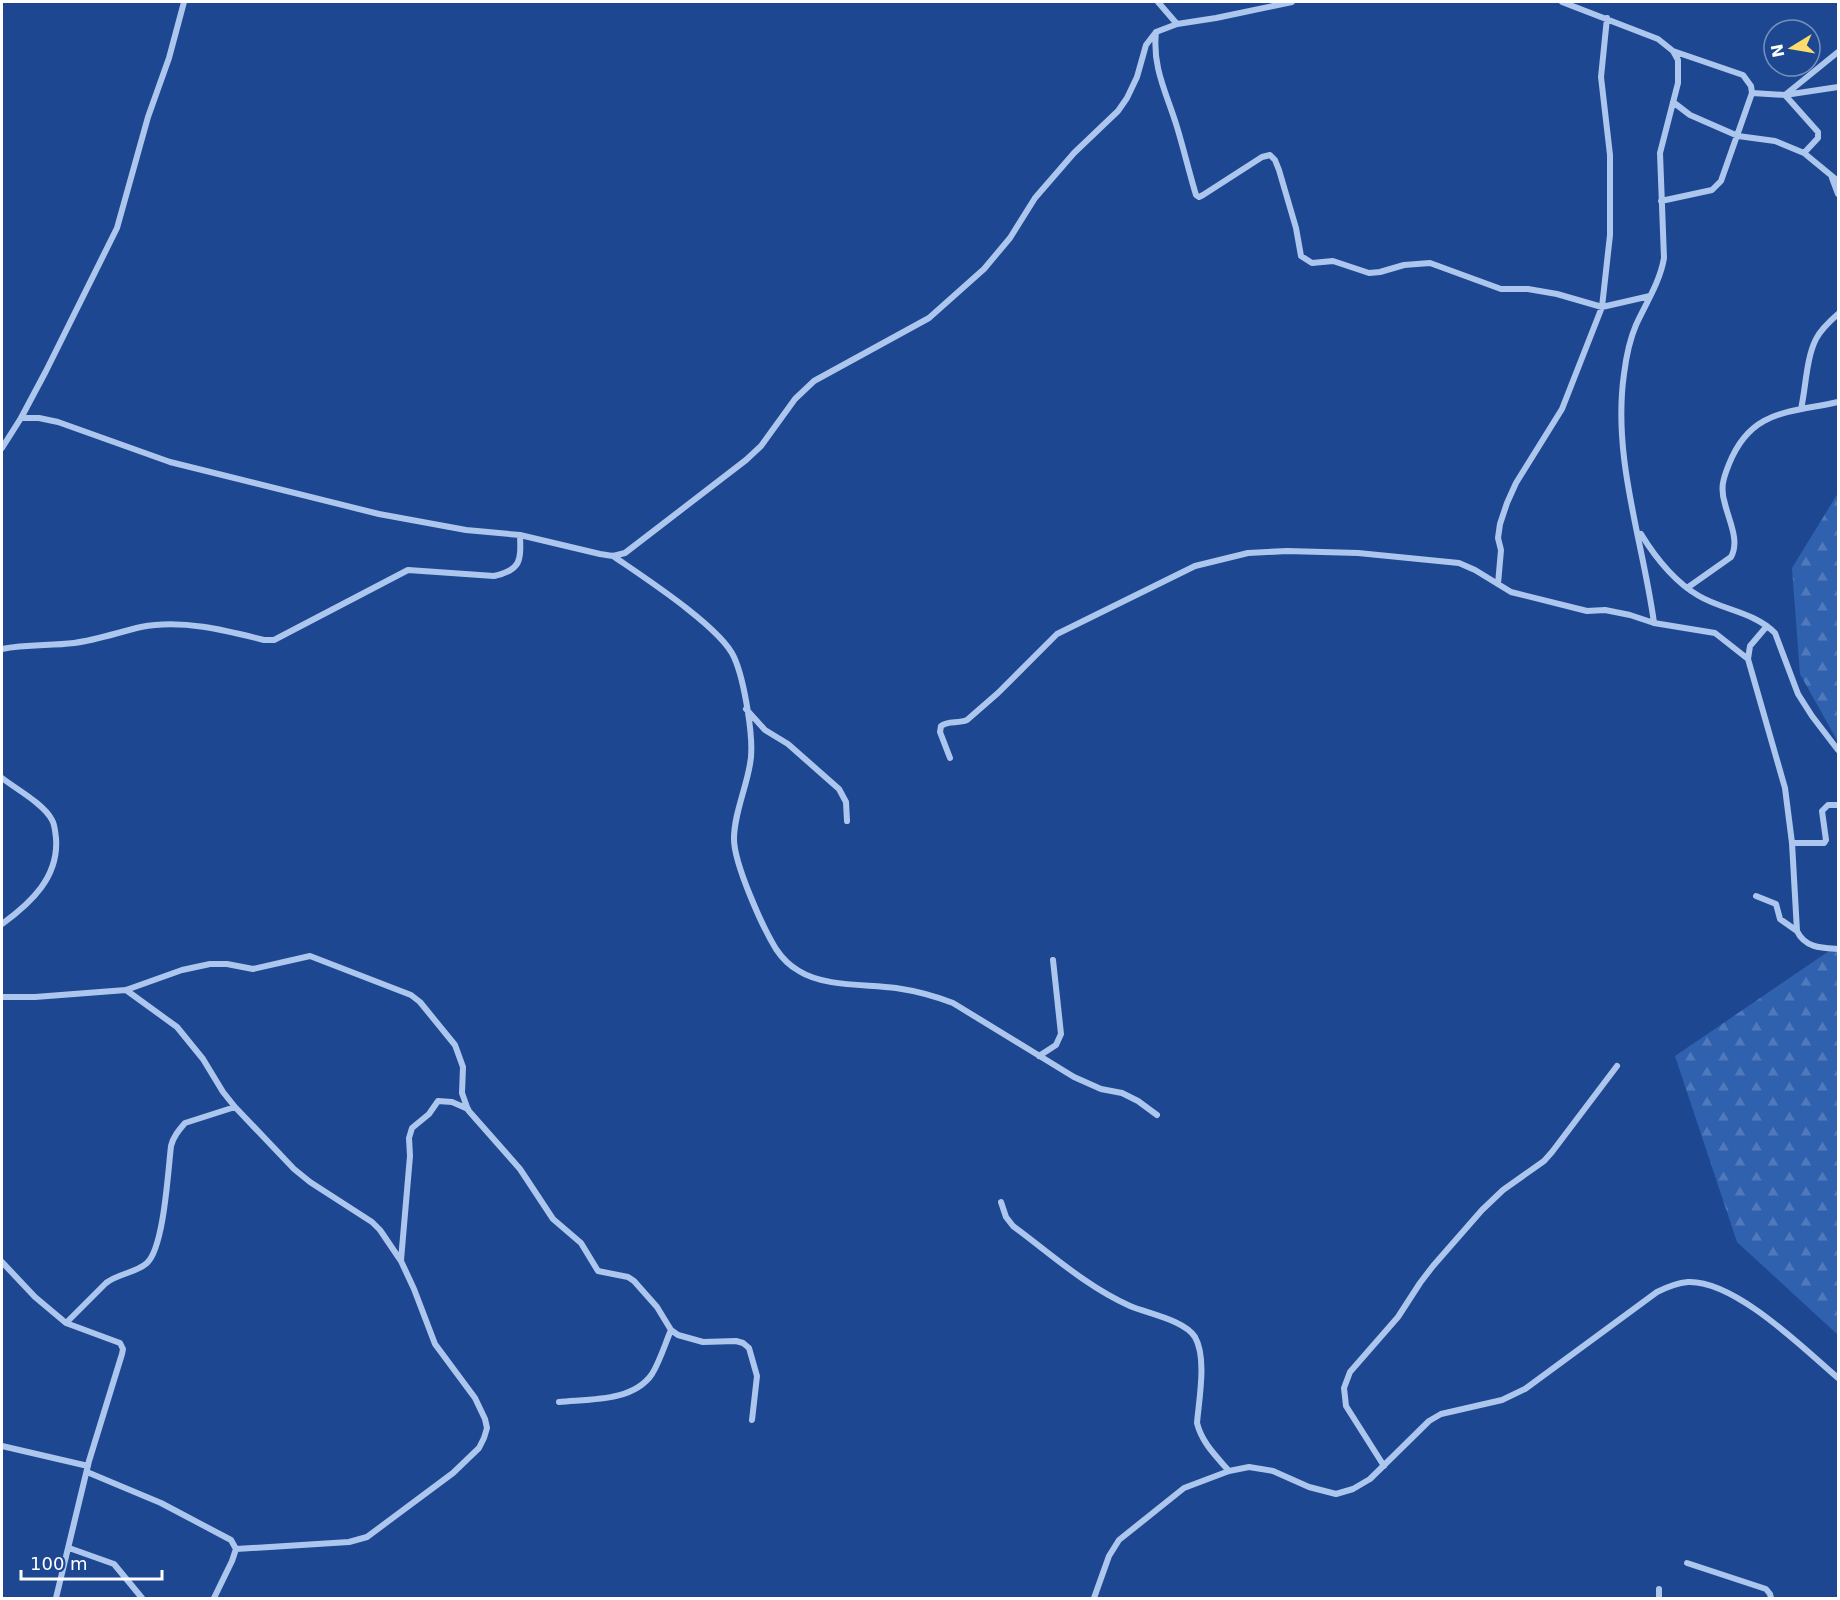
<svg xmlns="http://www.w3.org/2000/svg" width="1840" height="1600" viewBox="0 0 1840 1600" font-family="'DejaVu Sans',sans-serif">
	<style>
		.forest { fill: url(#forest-firs) }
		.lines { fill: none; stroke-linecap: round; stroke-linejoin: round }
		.minor { stroke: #adc6ee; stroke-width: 6 }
	</style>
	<defs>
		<pattern id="forest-firs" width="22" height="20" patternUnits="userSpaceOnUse" patternTransform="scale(1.5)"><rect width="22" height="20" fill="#3061af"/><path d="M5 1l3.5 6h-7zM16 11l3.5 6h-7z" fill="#4f79bb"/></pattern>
	</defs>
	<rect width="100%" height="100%" fill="#1d4891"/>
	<path class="forest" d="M1838,493V742L1800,674L1792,568Z
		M1838,945V1335L1737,1242L1675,1056Z"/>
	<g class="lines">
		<path class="minor" d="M1158,2L1177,24
			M1562,2L1658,39L1673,51L1678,60V83L1660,153L1664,258C1660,282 1646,303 1636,325C1630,339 1626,358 1624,374C1612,458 1643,541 1654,623
			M1156,32C1152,68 1167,94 1177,127C1184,150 1189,172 1196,195L1199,197L1203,195L1262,157L1270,155L1275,160L1279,170L1296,228L1301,256L1312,263L1333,261L1369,273L1380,272L1404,265L1430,263L1501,289H1528L1557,294L1602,307L1650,296
			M1752,93L1785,95L1838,87
			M1673,102L1690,115L1738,136L1775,141L1804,153L1838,181
			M1804,153L1818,138V132L1785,95L1838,52
			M1832,178L1838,194
			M1661,201L1712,190L1721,181L1752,93L1751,86L1743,75L1673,51
			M1801,409C1806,387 1806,359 1816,339C1821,329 1830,321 1838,314
			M21,418H39L58,422L170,462L379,514L466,530L520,535L600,554L613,556L625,553L746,460L761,446L795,399L814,381L929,318L984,269L1010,238L1035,198L1074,153L1118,111L1127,98L1137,77L1146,45L1156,32L1177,24L1216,18L1292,2
			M2,448L21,418L46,371L117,228L148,117L169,58L184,2
			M1641,534C1655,557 1675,582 1699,596C1723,610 1754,612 1775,633L1798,694L1812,716L1838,750
			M613,556C642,576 721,627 734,657C744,679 755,741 750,764C746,789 734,814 734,839C734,864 763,928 776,949C782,958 790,966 799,971C824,987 867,984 896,988C916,991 935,996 953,1003L1074,1077L1101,1089L1122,1093L1138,1101L1157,1115
			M1498,584L1501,550L1498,538L1500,524L1507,503L1516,483L1562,409L1602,307L1610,235V155L1601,77L1607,18
			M1687,588L1731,557C1740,541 1729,521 1725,504C1720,488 1723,479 1729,464C1751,409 1789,413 1838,402
			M1767,626L1750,646L1748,659L1785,788L1792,843L1797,931C1805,948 1822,948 1838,949
			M2,649C26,644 50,646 74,643C97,640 119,632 141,627C181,619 225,630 264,640H274L408,570L494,576C521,570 521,561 520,535
			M746,709L765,730L788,744L839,789L846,802L847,821
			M950,758L940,732L941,726C948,720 958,724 967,720L998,693L1057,634L1195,566L1248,553L1287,551L1358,553L1459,563L1475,570L1511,592L1587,611L1605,610L1630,615L1654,623L1715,633L1748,659
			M2,778C16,789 44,804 52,820C55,825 55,831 56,838C59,877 31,903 2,924
			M1792,843H1824L1826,840L1822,811L1828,805H1838
			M1756,896L1776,904L1780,919L1797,931
			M126,990L177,1027L203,1059L223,1092L235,1107L294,1169L310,1182L372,1222L380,1230L401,1261L414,1289L435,1344L475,1398L485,1419L487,1428L484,1438L479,1448L453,1473L367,1537L349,1542L236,1549
			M2,997H35L126,990L182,970L210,964H227L253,969L310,956L411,995L420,1002L455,1045L463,1067L462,1093L468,1110L520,1169L553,1219L581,1243L598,1271L628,1277L634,1281L657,1307L671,1330L678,1335L703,1342L736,1341L743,1343L749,1348L757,1376L752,1420
			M1039,1056L1056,1045L1061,1034L1053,960
			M1001,1202L1006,1217L1013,1226C1051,1254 1087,1287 1130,1306C1149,1314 1184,1320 1195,1337C1207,1358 1199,1399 1197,1423C1202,1443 1216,1456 1229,1471
			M401,1260L410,1156L409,1138L412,1128L429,1114L438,1101L452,1102L468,1109
			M2,1262L35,1297L66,1323L120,1343L123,1349L122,1354L89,1461L56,1598
			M66,1323L106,1283C119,1273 136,1273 147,1263C164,1247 168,1171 171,1146C173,1137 179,1130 185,1123L235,1107
			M559,1402C589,1399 633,1402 652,1374C660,1361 665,1344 671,1330
			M2,1446L88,1466
			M1384,1466L1346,1406L1344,1388L1350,1372L1398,1317L1420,1283L1433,1266L1482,1210L1503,1190L1544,1161L1552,1152L1617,1066
			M87,1472L161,1503L231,1540L236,1549L232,1561L214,1598
			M69,1548L114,1564L142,1598
			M1687,1563L1766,1589L1770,1594L1771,1598
			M1094,1598L1109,1556L1119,1540L1184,1488L1229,1471L1249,1467L1273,1471L1309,1487L1336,1494L1353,1489L1370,1479L1429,1421L1441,1414L1502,1400L1525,1389L1657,1292C1667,1287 1677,1283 1688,1282C1735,1280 1804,1349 1838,1378
			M1659,1598V1589"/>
	</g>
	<rect width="1840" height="1600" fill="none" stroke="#ffffff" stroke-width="6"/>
	<g transform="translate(1792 48) rotate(259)"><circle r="28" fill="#1d4891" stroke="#7791bd" stroke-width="1.5"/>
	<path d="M0-4.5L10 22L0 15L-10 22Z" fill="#fedc6c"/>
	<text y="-9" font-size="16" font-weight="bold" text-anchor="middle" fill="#ffffff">N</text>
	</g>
	<path d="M21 1570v9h141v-9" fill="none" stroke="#ffffff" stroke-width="3"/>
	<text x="30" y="1570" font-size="18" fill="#ffffff" stroke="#1d4891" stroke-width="4.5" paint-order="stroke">100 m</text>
</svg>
